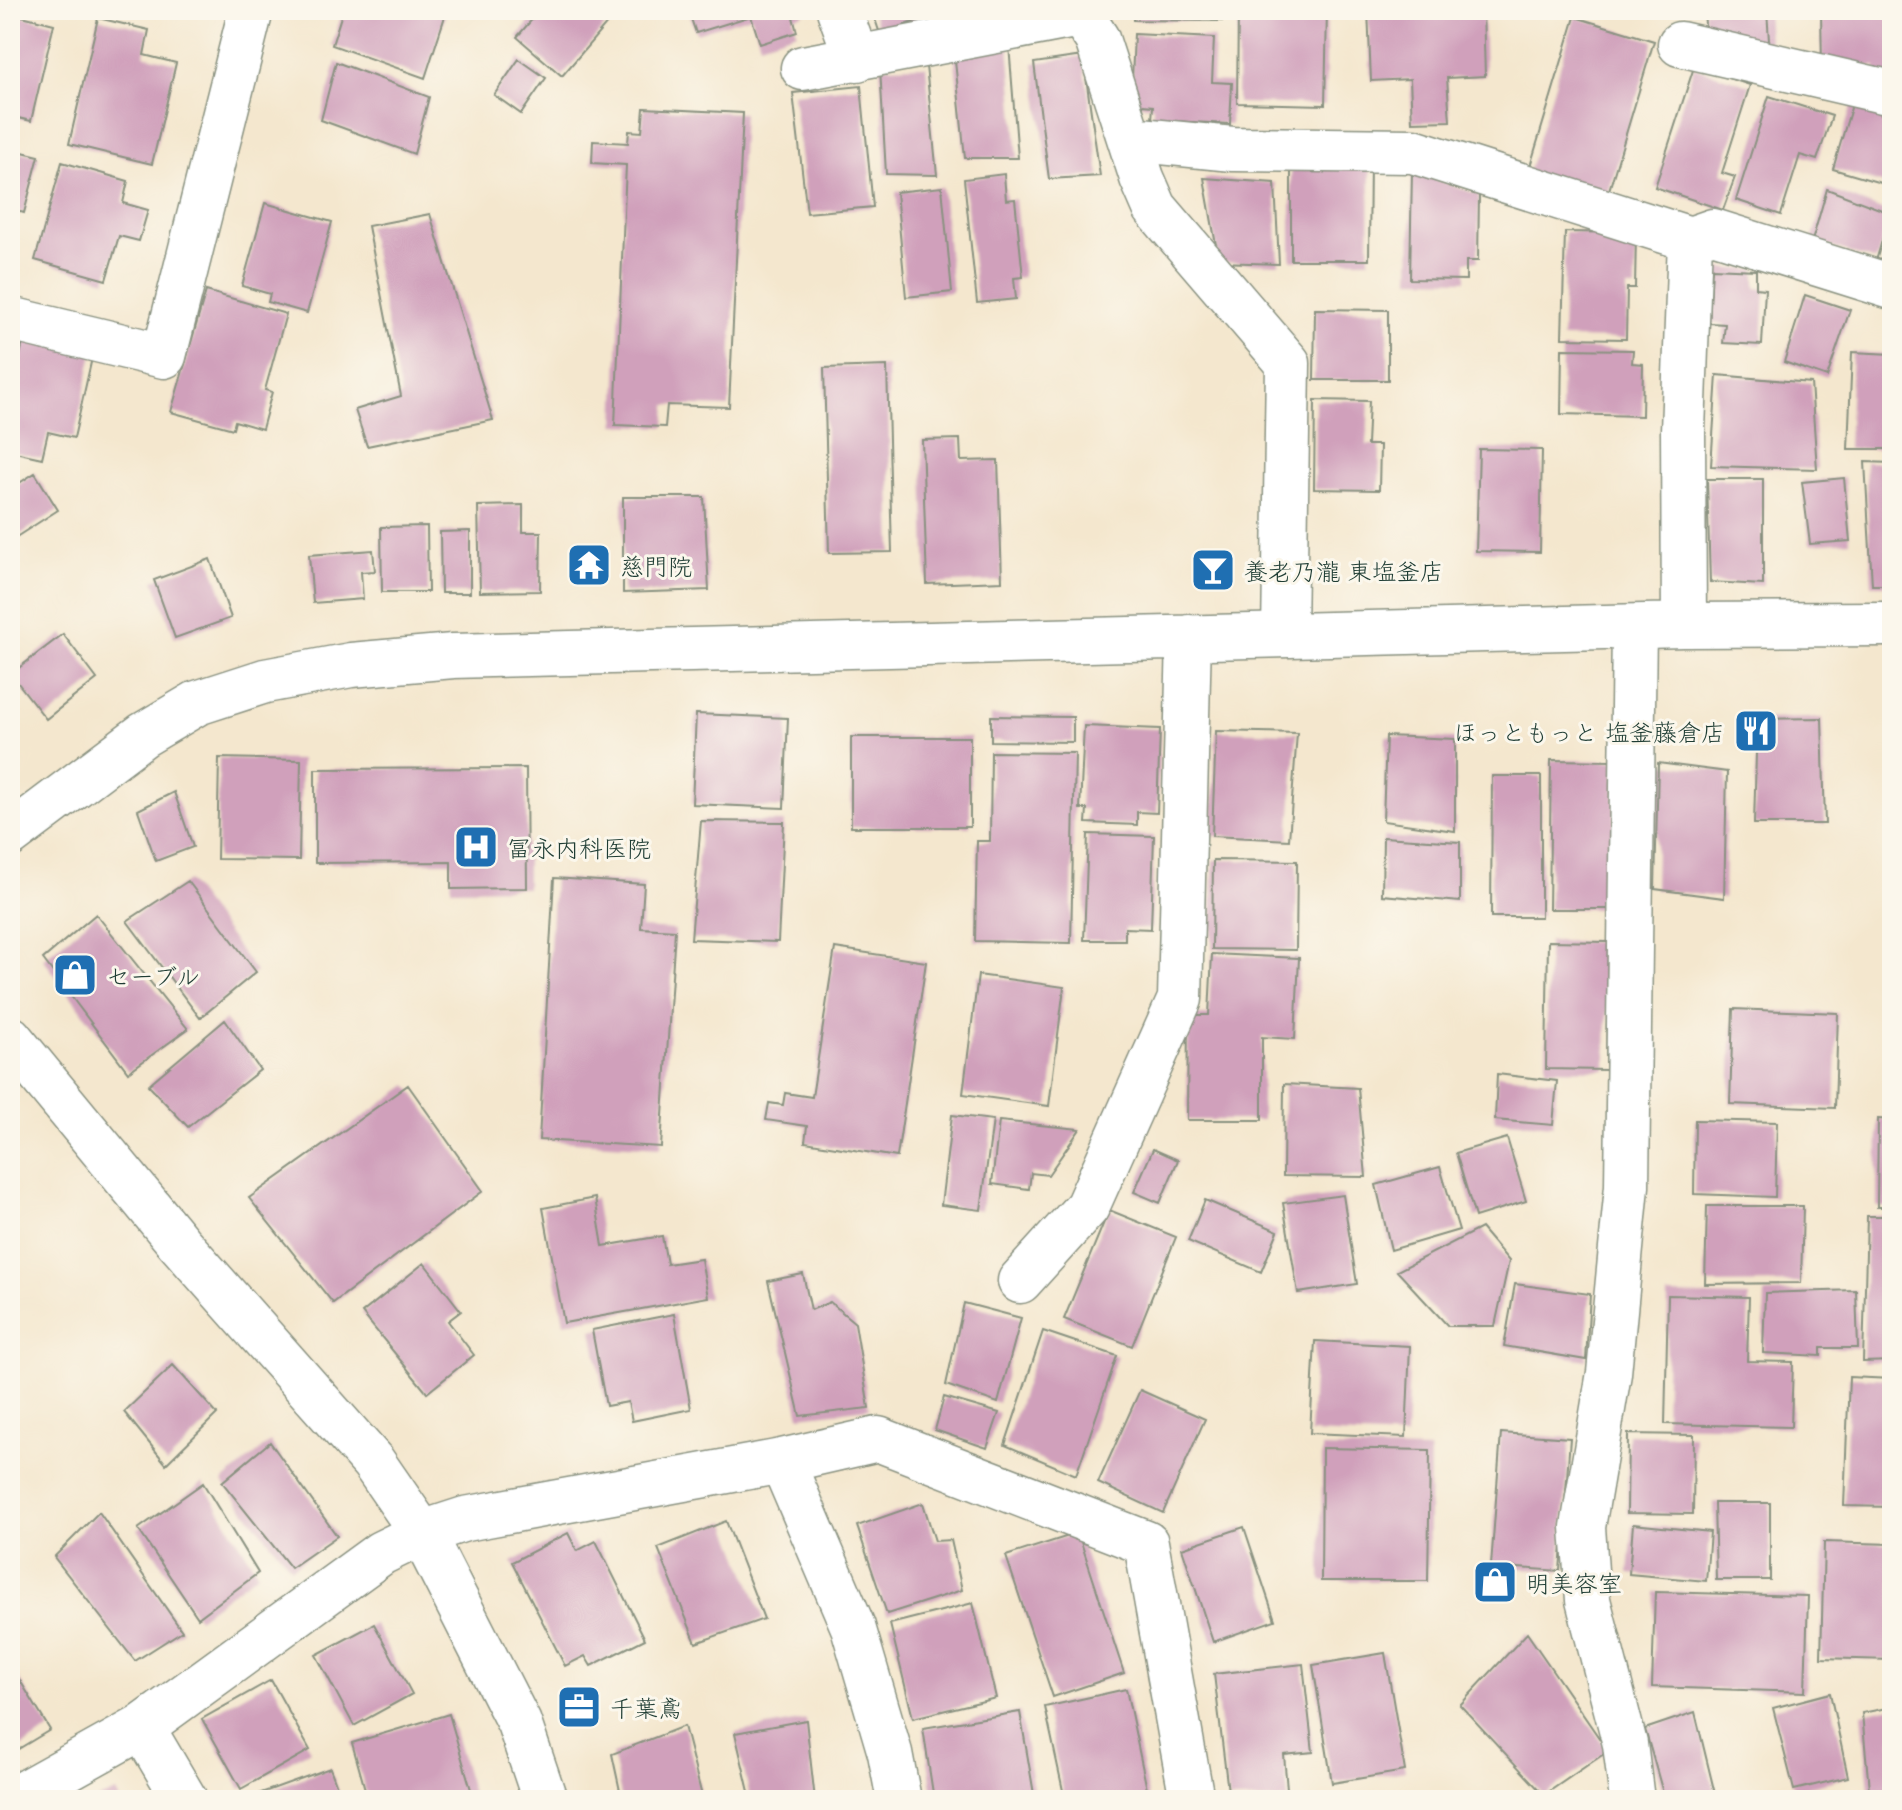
<svg xmlns="http://www.w3.org/2000/svg" width="1902" height="1810" viewBox="0 0 1902 1810" font-family="'Playpen Sans','Klee One',sans-serif">
	<style>
		.building { fill: #d0a0bb }
		.lines { fill: none; stroke-linecap: round; stroke-linejoin: round }
		.minor-casing { stroke: #8a9281; stroke-width: 47 }
		.minor { stroke: #fff; stroke-width: 44 }
		.labels { text-anchor: middle; dominant-baseline: central; stroke-width: 6; stroke-linejoin: round; paint-order: stroke }
		.poi-label { font-size: 24px; fill: #1f3d34; stroke: #fbf7ec; text-anchor: start }
	</style>
	<rect width="100%" height="100%" fill="#fbf7ec"/>
	<filter id="ink" filterUnits="userSpaceOnUse"><feTurbulence type="fractalNoise" baseFrequency=".0125" numOctaves="2"/><feDisplacementMap in="SourceGraphic" scale="16" xChannelSelector="R" yChannelSelector="G"/><feConvolveMatrix kernelMatrix="1 2 1 2 8 2 1 2 1" color-interpolation-filters="sRGB"/></filter>
	<filter id="wash" filterUnits="userSpaceOnUse"><feTurbulence type="fractalNoise" baseFrequency=".006" numOctaves="4" result="noise"/><feDisplacementMap in="SourceGraphic" scale="32" xChannelSelector="R" yChannelSelector="G"/><feGaussianBlur stdDeviation="1.8" result="paint"/><feColorMatrix in="noise" values="0 0 0 0 0 0 0 0 0 0 0 0 0 0 0 0 0 1.4 0 .05"/><feComposite in="paint" operator="in"/></filter>
	<g filter="url(#wash)">
		<rect width="100%" height="100%" fill="#f4e7ce"/>
		<g id="blocks">
			<path class="building" d="M343,10H447L425,78L332,45Z
				M540,10H610L615,14L562,76L517,37Z
				M688,10H803L804,14L793,17L797,32L760,44L751,16L696,33Z
				M872,10H946L880,34Z
				M1133,10H1222V21L1133,20Z
				M1238,10H1327L1325,105L1237,103Z
				M1368,10H1483L1485,76L1447,78L1450,121L1412,122L1410,79L1371,81Z
				M1704,10H1767L1769,41L1706,39Z
				M1821,10H1892V79L1876,80V66L1822,68Z
				M10,13L54,24L31,121L10,116Z
				M1575,17L1654,41L1607,197L1528,173Z
				M98,18L149,30L144,55L176,63L152,164L69,144Z
				M1134,34L1214,38L1212,82L1232,83L1230,124L1152,120L1153,106L1131,104Z
				M1009,45L1018,158H965L954,51Z
				M1083,56L1100,176L1049,179L1034,63Z
				M519,59L546,78L521,114L494,95Z
				M336,62L429,97L414,154L321,120Z
				M926,66L937,175L886,174L880,67Z
				M1694,67L1750,85L1722,173L1735,177L1723,210L1655,187Z
				M861,86L873,207L807,213L793,93Z
				M1769,96L1832,116L1817,160L1800,155L1781,215L1736,200Z
				M1853,101L1892,113L1891,186L1833,169Z
				M644,108L743,113L729,407L667,405L665,427L615,425L626,165L592,163L593,141L628,143L629,131L642,132Z
				M10,149L39,156L24,213L14,210L11,221Z
				M1291,158L1370,159L1369,260H1291Z
				M62,162L128,181L123,203L148,210L139,241L119,236L106,280L35,260Z
				M1412,171L1479,195L1478,261H1466V280L1410,279Z
				M1004,174L1006,200L1015,199L1023,277L1014,278L1016,299L977,303L964,179Z
				M1204,178L1275,183L1279,264L1219,262Z
				M942,187L952,292L906,297L896,192Z
				M1827,189L1890,213L1876,261L1812,241Z
				M265,203L332,222L307,313L268,302L270,294L242,286Z
				M430,214L493,420L367,446L355,410L401,396L368,226Z
				M1565,232L1636,233L1635,288H1627L1626,339L1562,338Z
				M1712,268L1756,270V288L1765,289L1762,345L1723,343L1725,324L1709,323Z
				M206,291L286,314L265,390L272,392L262,429L235,421L233,429L171,412Z
				M1805,295L1850,310L1827,377L1784,362Z
				M1315,309L1388,310V380H1314Z
				M25,333L94,349L74,438L48,432L42,458L10,451V400Z
				M1562,349L1633,350L1632,363L1643,364L1642,416L1561,414Z
				M1852,352L1892,354V449H1848Z
				M887,366L892,552L829,553L824,368Z
				M1717,375L1811,383L1817,469L1711,466Z
				M1315,400L1369,401L1367,445H1380L1379,490L1314,489Z
				M960,439L961,461L998,460L1002,581L927,584L922,440Z
				M1479,449L1542,450L1540,552L1476,551Z
				M1865,462L1892,463V585H1872Z
				M35,473L58,510L10,541V489Z
				M1844,478L1850,541L1810,544L1802,482Z
				M1707,479H1763V585L1710,582Z
				M623,497H704L709,590L623,593Z
				M523,505V532H541L540,591L480,592L478,506Z
				M427,526L428,592H382L381,527Z
				M470,531V593H441L440,532Z
				M373,550L375,571L361,572L363,599L313,603L309,555Z
				M210,559L231,618L175,638L154,580Z
				M63,634L97,679L46,719L11,674Z
				M696,714L788,718L784,808L692,804Z
				M991,716L1073,717V742L991,741Z
				M1822,718L1825,824H1754L1757,719Z
				M1084,726L1160,729L1157,813L1137,812V825L1086,823L1087,809H1080Z
				M1216,731L1297,733L1289,840L1212,836Z
				M1386,736L1455,739V831L1383,821Z
				M851,737H970V827H851Z
				M991,752L1075,753L1071,943L975,941L977,841H990Z
				M219,758L301,760L299,860L217,859Z
				M1551,760L1615,761L1614,909H1549Z
				M1658,763L1727,772L1724,898L1655,889Z
				M526,768L527,888L451,889V862L315,863V769Z
				M1492,776H1541V917H1491Z
				M174,792L193,847L156,861L138,810Z
				M701,821L784,822L778,942L691,939Z
				M1088,834L1154,836L1151,929L1125,928V940H1084Z
				M1383,837L1460,842V902L1382,895Z
				M1213,860L1297,861L1296,950L1212,949Z
				M554,878L644,884L641,928L675,930L661,1147L539,1140Z
				M188,881L256,972L200,1018L127,921Z
				M96,914L188,1029L128,1072L43,959Z
				M1548,941L1608,942L1606,1070L1546,1069Z
				M835,948L926,962L897,1157L805,1142L807,1126L766,1120L769,1103L783,1105L785,1093L812,1097Z
				M1212,954L1299,958L1295,1039L1262,1037V1120H1187L1188,1015H1209Z
				M978,975L1064,987L1049,1106L963,1094Z
				M1733,1009L1838,1013L1835,1108L1730,1104Z
				M225,1020L260,1070L188,1127L148,1085Z
				M1497,1074L1557,1081L1553,1125L1495,1120Z
				M1284,1084L1358,1088L1366,1177L1283,1176Z
				M408,1085L483,1191L333,1303L249,1198Z
				M952,1115L993,1120L981,1210L941,1205Z
				M1878,1119L1892,1120V1207H1877Z
				M1695,1120L1777,1122L1775,1197L1694,1194Z
				M999,1121L1080,1129L1048,1175L1031,1173L1029,1189L992,1184Z
				M1507,1138L1526,1201L1475,1217L1456,1153Z
				M1153,1149L1178,1160L1160,1203L1134,1192Z
				M1440,1167L1459,1230L1391,1250L1376,1185Z
				M1343,1195L1357,1284L1298,1293L1283,1203Z
				M595,1198L603,1246L662,1236L667,1264L701,1259L708,1297L564,1323L543,1208Z
				M1205,1200L1278,1231L1261,1272L1188,1241Z
				M1707,1206H1803L1801,1283L1705,1284Z
				M1109,1210L1176,1237L1132,1346L1064,1319Z
				M1867,1216H1892V1361L1863,1362Z
				M1481,1228L1509,1261L1495,1326H1448L1397,1271Z
				M424,1263L461,1311L448,1321L474,1355L427,1393L362,1313Z
				M803,1274L811,1310L830,1302L855,1323L869,1408L800,1416L768,1281Z
				M1515,1284L1590,1294L1586,1360L1504,1346Z
				M1856,1290L1858,1348H1821V1356L1763,1353L1765,1293Z
				M1668,1295L1749,1297L1747,1361L1793,1362L1791,1427L1665,1424Z
				M964,1303L1021,1318L998,1403L946,1385Z
				M674,1314L691,1409L632,1421L628,1402L606,1406L592,1330Z
				M1043,1331L1117,1356L1076,1475L1005,1445Z
				M1315,1341L1410,1346L1406,1437L1310,1433Z
				M173,1365L217,1414L166,1464L124,1412Z
				M1849,1377L1892,1379V1507L1844,1506Z
				M1140,1390L1205,1419L1163,1513L1098,1483Z
				M944,1397L999,1413L987,1448L935,1430Z
				M1501,1433L1570,1438L1560,1571L1491,1566Z
				M1628,1434L1694,1435L1693,1514L1627,1513Z
				M270,1442L337,1536L291,1568L222,1482Z
				M1322,1448L1430,1450L1428,1581H1321Z
				M203,1483L258,1573L198,1618L138,1529Z
				M923,1503L935,1541L951,1540L962,1590L887,1614L857,1526Z
				M1714,1503H1770V1580H1716Z
				M99,1512L182,1631L135,1661L54,1557Z
				M726,1521L764,1619L696,1643L658,1548Z
				M1633,1524L1710,1532L1706,1581L1629,1574Z
				M1244,1527L1275,1620L1213,1642L1182,1548Z
				M568,1533L577,1551L596,1541L645,1639L591,1666L585,1656L565,1666L512,1562Z
				M1078,1533L1124,1673L1053,1697L1006,1556Z
				M1824,1542L1892,1544V1660L1821,1658Z
				M1655,1592L1808,1596L1805,1692L1652,1687Z
				M973,1603L996,1698L913,1718L890,1624Z
				M374,1624L412,1694L354,1726L316,1655Z
				M1527,1633L1608,1751L1544,1795L1460,1705Z
				M1385,1653L1405,1771L1332,1783L1313,1665Z
				M10,1664L50,1730L10,1754Z
				M1303,1664L1313,1752L1284,1755L1288,1800H1229L1214,1674Z
				M271,1680L310,1750L241,1789L202,1719Z
				M1126,1689L1149,1799L1065,1800L1045,1707Z
				M1830,1693L1848,1777L1794,1790L1773,1708Z
				M1892,1707V1800H1870L1862,1713Z
				M1020,1712L1035,1800H934L923,1728Z
				M1695,1712L1715,1794L1702,1800H1665L1645,1729Z
				M449,1714L474,1800H368L352,1743Z
				M806,1720L815,1800H751L735,1733Z
				M684,1726L703,1800H622L612,1754Z
				M330,1768L342,1800H242Z
				M116,1792L120,1800H96Z"/>
		</g>
	</g>
	<g filter="url(#ink)">
		<use href="#blocks" fill-opacity="0" stroke="#8a9281" stroke-width="2"/>
		<g class="lines">
			<g class="minor-casing">
				<path id="minor" d="M839,10L857,59
					M1078,10L1097,39L1142,178L1155,208L1288,363L1284,635
					M1680,44L1892,93
					M803,68L1080,15
					M1130,139L1233,149L1413,151L1690,239L1713,231L1892,287
					M10,319L164,356L251,10
					M1684,625L1683,431L1690,239
					M10,835L143,735L197,703L265,681L351,665L453,656L1684,625L1892,624
					M10,1038L179,1243L373,1462L422,1533L519,1723L545,1800
					M1020,1281L1087,1207L1180,999L1189,637
					M782,1461L853,1627L890,1753L899,1800
					M142,1727L185,1800
					M11,1800L142,1727L381,1553L422,1533L465,1519L782,1461L878,1439L1146,1543L1192,1800
					M1632,1800L1625,1744L1588,1600L1583,1527L1609,1373L1627,1186L1634,627"/>
			</g>
			<use href="#minor" class="minor"/>
		</g>
	</g>
	<defs>
		<g id="temple-square" transform="scale(2.3)"><rect x="-9" y="-9" width="18" height="18" rx="4" fill="#1f6fb2" stroke="#fbf7ec"/><path d="M0-6L5-2H3V0L6.5 2.5H4V6H1.5V3h-3V6H-4V2.5H-6.5L-3 0V-2H-5Z" fill="#fff"/></g>
		<g id="bar-square" transform="scale(2.3)"><rect x="-9" y="-9" width="18" height="18" rx="4" fill="#1f6fb2" stroke="#fbf7ec"/><path d="M-6-5H6L.8 .8V4.5H3.5V6h-7V4.5H-.8V.8Z" fill="#fff"/></g>
		<g id="restaurant-square" transform="scale(2.3)"><rect x="-9" y="-9" width="18" height="18" rx="4" fill="#1f6fb2" stroke="#fbf7ec"/><path d="M-5-6h1v4h1v-4h1v4h1v-4h1v5L-1.5 .5V6h-2V.5L-5-1ZM5-6V6H3V1.5H1.5Q1.5-4 5-6Z" fill="#fff"/></g>
		<g id="hospital-square" transform="scale(2.3)"><rect x="-9" y="-9" width="18" height="18" rx="4" fill="#1f6fb2" stroke="#fbf7ec"/><path d="M-5-5h3v3.5h4V-5h3V5h-3V1.5h-4V5h-3Z" fill="#fff"/></g>
		<g id="shop-square" transform="scale(2.3)"><rect x="-9" y="-9" width="18" height="18" rx="4" fill="#1f6fb2" stroke="#fbf7ec"/><path d="M-5-2.5h2.3a2.7 3.5 0 0 1 5.4 0H5L5.5 6h-11ZM-1.5-2.5h3a1.5 2.3 0 0 0-3 0Z" fill="#fff"/></g>
		<g id="office-square" transform="scale(2.3)"><rect x="-9" y="-9" width="18" height="18" rx="4" fill="#1f6fb2" stroke="#fbf7ec"/><path d="M-6-3h4V-5.5h4V-3h4V5H-6ZM-1-4.5V-3h2v-1.5ZM-6 0V1H6V0Z" fill="#fff"/></g>
	</defs>
	<g fill-rule="evenodd">
		<use href="#temple-square" x="589" y="565"/>
		<use href="#bar-square" x="1213" y="570"/>
		<use href="#restaurant-square" x="1756" y="731"/>
		<use href="#hospital-square" x="476" y="847"/>
		<use href="#shop-square" x="75" y="975"/>
		<use href="#shop-square" x="1495" y="1582"/>
		<use href="#office-square" x="579" y="1707"/>
	</g>
	<g class="labels">
		<g class="poi-label">
			<text x="620" y="565">慈門院</text>
			<text x="1244" y="570">養老乃瀧 東塩釜店</text>
			<text x="1725" y="731" text-anchor="end">ほっともっと 塩釜藤倉店</text>
			<text x="507" y="847">冨永内科医院</text>
			<text x="106" y="975">セーブル</text>
			<text x="1526" y="1582">明美容室</text>
			<text x="610" y="1707">千葉鳶</text>
		</g>
	</g>
	<rect width="1902" height="1810" fill="none" stroke="#fbf7ec" stroke-width="40"/>
</svg>
